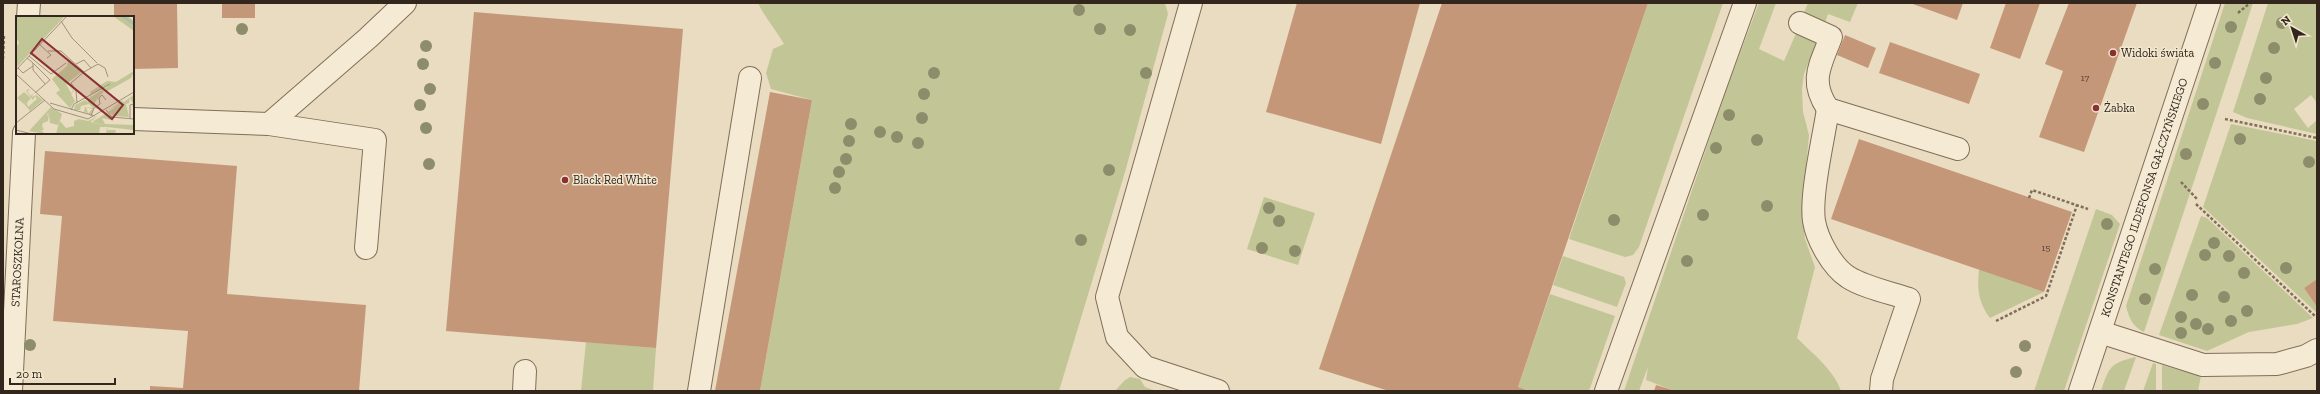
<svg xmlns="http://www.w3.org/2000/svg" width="2320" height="394" viewBox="0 0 2320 394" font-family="'Zilla Slab',serif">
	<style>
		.green { fill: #c2c696 }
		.building { fill: #c59779 }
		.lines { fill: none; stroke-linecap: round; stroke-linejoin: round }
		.minor-casing { stroke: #816e5a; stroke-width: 24 }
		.path { stroke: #816e5a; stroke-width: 2.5; stroke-dasharray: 3 2; stroke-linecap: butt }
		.minor { stroke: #f5ead3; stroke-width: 22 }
		.tree { fill: #8e8d6b }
		.poi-dot { fill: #8b2f32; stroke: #f2e7cf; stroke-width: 1.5 }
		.labels { text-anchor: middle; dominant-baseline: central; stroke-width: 3; stroke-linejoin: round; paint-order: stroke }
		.number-label { font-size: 10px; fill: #574234 }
		.poi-label { font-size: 12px; fill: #32261d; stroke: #f2e7cf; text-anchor: start }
		.street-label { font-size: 12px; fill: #32261d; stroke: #f2e7cf }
		.inset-river { fill: none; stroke: #a3bcb4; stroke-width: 2 }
		.inset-road { fill: none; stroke: #a0937f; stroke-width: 1 }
		.view { fill: #8b2f32; fill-opacity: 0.15; stroke: #8b2f32; stroke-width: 2 }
		.inset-edge { fill: none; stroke: #32261d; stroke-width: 2 }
	</style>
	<rect width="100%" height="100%" fill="#e9dcc0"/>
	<path class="green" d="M758,3H1165L1168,14L1125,172L1059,391H760L812,100L771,89L766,73L773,49L784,44C776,30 765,18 758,3Z
		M1648,3H1723L1639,247L1633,255L1625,257L1569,239Z
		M1759,3H1776L1759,49L1784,61L1797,31L1817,41L1804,74L1802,89L1803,112L1809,135L1802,214L1805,239L1815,267L1797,338C1812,353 1834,370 1841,391H1675L1646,380L1648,367L1639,391H1624L1726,90Z
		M1808,3H1858L1850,22L1828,14L1824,26L1803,15Z
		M2225,3H2253L2144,332C2133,327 2129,318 2126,306Z
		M2268,3H2317V103L2311,95L2294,109L2308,128L2317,120V134L2247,118L2233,112Z
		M2231,124L2317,141V279L2304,288L2317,307V313L2203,207Z
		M1264,197L1315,213L1298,265L1247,249Z
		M2096,209L2112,215L2120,224L2064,391H2034Z
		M2201,216L2207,218L2313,318L2297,324L2249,332L2207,351L2159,335Z
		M1563,256L1624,277L1626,283L1617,307L1553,285Z
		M1979,269L2044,292L1990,318C1978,302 1977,288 1979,269Z
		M1550,294L1615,316L1589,391H1531L1518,387Z
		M586,342L656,348L653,391H581Z
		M2136,357L2124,391H2101C2109,367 2110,363 2136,357Z
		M2153,363L2156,364V391H2143Z
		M2162,365L2201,376L2198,391H2162Z
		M1130,377L1140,379L1145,387L1156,391H1115L1124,381Z"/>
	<path class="building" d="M114,3H177L178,68L133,69V17H114Z
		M222,3H255V18H222Z
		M1297,3H1420L1381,144L1266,112Z
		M1442,3H1648L1518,387L1530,391H1389L1319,369Z
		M1910,3H1963L1957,20Z
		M2006,3H2040L2020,59L1990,48Z
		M2069,3H2137L2084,152L2039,137L2063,71L2045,64Z
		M474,12L683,29L656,348L446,331Z
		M1845,35L1876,48L1868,68L1837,55Z
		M1890,42L1980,74L1969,104L1879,73Z
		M770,92L812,100L760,391H715Z
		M1859,139L2072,212L2044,292L1831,219Z
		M45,151L237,166L227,294L366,305L359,391H150V386L183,388L188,331L53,321L62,216L40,214Z
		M2317,279V307L2304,288Z
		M1656,385L1666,388L1675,391H1654Z"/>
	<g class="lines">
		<g class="minor-casing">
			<g id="minor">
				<path d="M1191,3L1107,297L1117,337L1145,367L1218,391"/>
				<path d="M28,17L29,3"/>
				<path d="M1800,23L1831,37C1820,66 1809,81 1828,109"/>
				<path d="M133,119L269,124L375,140L366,248"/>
				<path d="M269,124L368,38L405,3"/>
				<path d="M2100,332L2203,365L2277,364L2306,356L2317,350"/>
				<path id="s1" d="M11,391L24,133"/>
				<path d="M524,391L525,371"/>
				<path d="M699,391L750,78"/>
				<path d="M1606,391L1745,3"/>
				<path d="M1881,391L1882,379L1909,299C1891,293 1863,287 1848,277C1832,267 1817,239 1814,221C1810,195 1824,136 1828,109L1958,149"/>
				<path id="s2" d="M2080,391L2209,3"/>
			</g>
		</g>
		<path class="path" d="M2238,13L2250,3
			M3,59L4,35
			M2225,119L2317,138
			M2181,182L2197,199
			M2029,198L2032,190L2088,209
			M2196,204L2316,317
			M1996,321L2046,296L2077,205"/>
		<use href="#minor" class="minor"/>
	</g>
	<g class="tree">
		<circle cx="1079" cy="10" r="6"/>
		<circle cx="2282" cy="23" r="6"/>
		<circle cx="2231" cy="27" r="6"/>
		<circle cx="242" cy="29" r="6"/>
		<circle cx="1100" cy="29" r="6"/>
		<circle cx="1130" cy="30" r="6"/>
		<circle cx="426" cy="46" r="6"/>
		<circle cx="2274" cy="48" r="6"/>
		<circle cx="2215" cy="63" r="6"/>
		<circle cx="423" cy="64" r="6"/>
		<circle cx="934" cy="73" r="6"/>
		<circle cx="1146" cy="73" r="6"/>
		<circle cx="2266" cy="78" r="6"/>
		<circle cx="430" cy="89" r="6"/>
		<circle cx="924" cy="94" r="6"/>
		<circle cx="2260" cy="99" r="6"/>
		<circle cx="2203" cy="104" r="6"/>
		<circle cx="420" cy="105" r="6"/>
		<circle cx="1729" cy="115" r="6"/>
		<circle cx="922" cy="118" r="6"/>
		<circle cx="851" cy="124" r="6"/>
		<circle cx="426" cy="128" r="6"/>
		<circle cx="880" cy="132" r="6"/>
		<circle cx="897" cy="137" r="6"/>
		<circle cx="2240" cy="139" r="6"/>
		<circle cx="1757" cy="140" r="6"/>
		<circle cx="849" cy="141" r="6"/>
		<circle cx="918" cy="143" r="6"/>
		<circle cx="1716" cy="148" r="6"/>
		<circle cx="2186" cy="154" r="6"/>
		<circle cx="846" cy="159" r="6"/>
		<circle cx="2309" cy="162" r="6"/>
		<circle cx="429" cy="164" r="6"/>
		<circle cx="1109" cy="170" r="6"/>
		<circle cx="839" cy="172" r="6"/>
		<circle cx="835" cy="188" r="6"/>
		<circle cx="1767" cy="206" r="6"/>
		<circle cx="1269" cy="208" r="6"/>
		<circle cx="1703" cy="215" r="6"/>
		<circle cx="1614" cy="220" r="6"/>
		<circle cx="1279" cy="221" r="6"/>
		<circle cx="2107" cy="224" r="6"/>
		<circle cx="1081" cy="240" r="6"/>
		<circle cx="2214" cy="243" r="6"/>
		<circle cx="1262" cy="248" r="6"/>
		<circle cx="1295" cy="251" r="6"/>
		<circle cx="2205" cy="255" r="6"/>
		<circle cx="2229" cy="256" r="6"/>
		<circle cx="1687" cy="261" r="6"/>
		<circle cx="2286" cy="268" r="6"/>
		<circle cx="2155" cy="269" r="6"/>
		<circle cx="2244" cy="273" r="6"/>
		<circle cx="2192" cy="295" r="6"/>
		<circle cx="2224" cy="297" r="6"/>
		<circle cx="2145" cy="299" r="6"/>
		<circle cx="2247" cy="311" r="6"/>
		<circle cx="2181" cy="317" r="6"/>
		<circle cx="2231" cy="321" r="6"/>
		<circle cx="2196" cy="324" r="6"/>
		<circle cx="2208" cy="329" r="6"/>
		<circle cx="2181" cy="333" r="6"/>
		<circle cx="30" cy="345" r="6"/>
		<circle cx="2025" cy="346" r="6"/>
		<circle cx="2016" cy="372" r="6"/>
	</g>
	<g class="poi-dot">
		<circle cx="2113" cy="53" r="4"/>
		<circle cx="2096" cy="108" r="4"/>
		<circle cx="565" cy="180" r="4"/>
	</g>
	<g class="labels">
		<g class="number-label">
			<text x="2085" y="78">17</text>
			<text x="2046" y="248">15</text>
		</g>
		<g class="poi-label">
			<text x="2121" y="53">Widoki świata</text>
			<text x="2104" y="108">Żabka</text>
			<text x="573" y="180">Black Red White</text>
		</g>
		<g class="street-label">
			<text stroke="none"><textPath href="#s2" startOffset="204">KONSTANTEGO ILDEFONSA GAŁCZYŃSKIEGO</textPath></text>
			<text stroke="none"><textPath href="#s1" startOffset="129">STAROSZKOLNA</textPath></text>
		</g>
	</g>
	<g transform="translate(16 16)">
		<rect width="118" height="118" fill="#e9dcc0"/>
		<path d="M0,0H49L0,52V31L3,27L2,24L0,25V14L8,13L0,14ZM97,0H111L118,5V15ZM52,43L66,56L50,68L55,77L57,75L53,68L58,75L55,78L59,85L54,92L40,77L44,74L36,63L51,50ZM118,55L115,62L90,76L89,73L86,75H88L79,86V89L76,97L75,98H72L76,93L70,91L72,97L68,96L69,91H71L77,92L73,88L65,90L64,94H58L59,89L69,84L72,86V83L70,84L94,69L75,78L74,76L91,65L100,66ZM12,73L14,74L11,75L15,80L17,77L16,81L20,79L27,84L14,95L9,89L11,87L12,91L21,83L19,80L17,84L10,75ZM8,76L15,82L9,89L1,82ZM118,79L117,87L114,82L113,87L110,88L113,101L98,100L92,96L105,87L91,95L107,84L106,87ZM35,91L46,98L44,105L50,112L58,110V105L63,103L72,105L82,100L74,106L92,110L76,106L91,97L95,104L86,102L89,108L118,109V114L91,111L92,116V114H100L99,118H90L91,111H84L83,118H40L45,99L42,109L34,107L33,98L32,97L30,100L33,98L32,105L27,107L26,110L28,114H25L29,118L13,115Z" fill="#c2c696"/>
		<path class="inset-river" d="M106,0L118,8"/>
		<path class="inset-road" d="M45,5L56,22L81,47M23,28L35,39L31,42M32,35H45L68,56L82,48L89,52L92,61M13,40L35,58L50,47M11,42L17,47V54L29,68M17,47L34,64L19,77M60,48L68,44L75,52M2,52L7,57L17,50M0,54L51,0M0,58L38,93L72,103L118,76M34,87L79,100M61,87L60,75L55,67L68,56M55,94L58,88L94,68M90,94L96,101L118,103M75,100L78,92L84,88L83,82L86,79L90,84M114,103V89L118,88M0,107L29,84M0,114L16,118"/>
		<path class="view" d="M26,23L107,89L96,103L15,37Z"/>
		<rect width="118" height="118" class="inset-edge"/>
	</g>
	<rect width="2320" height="394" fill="none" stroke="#32261d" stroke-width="8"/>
	<g transform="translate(2292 28) rotate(321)" stroke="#f2e7cf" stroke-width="3" paint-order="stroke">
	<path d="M0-3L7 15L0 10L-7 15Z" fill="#32261d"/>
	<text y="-6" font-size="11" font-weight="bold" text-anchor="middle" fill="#32261d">N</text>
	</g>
	<path d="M10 378v6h105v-6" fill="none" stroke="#32261d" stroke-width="2"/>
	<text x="16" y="378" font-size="12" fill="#32261d" stroke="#f2e7cf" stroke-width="3" paint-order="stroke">20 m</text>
</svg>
